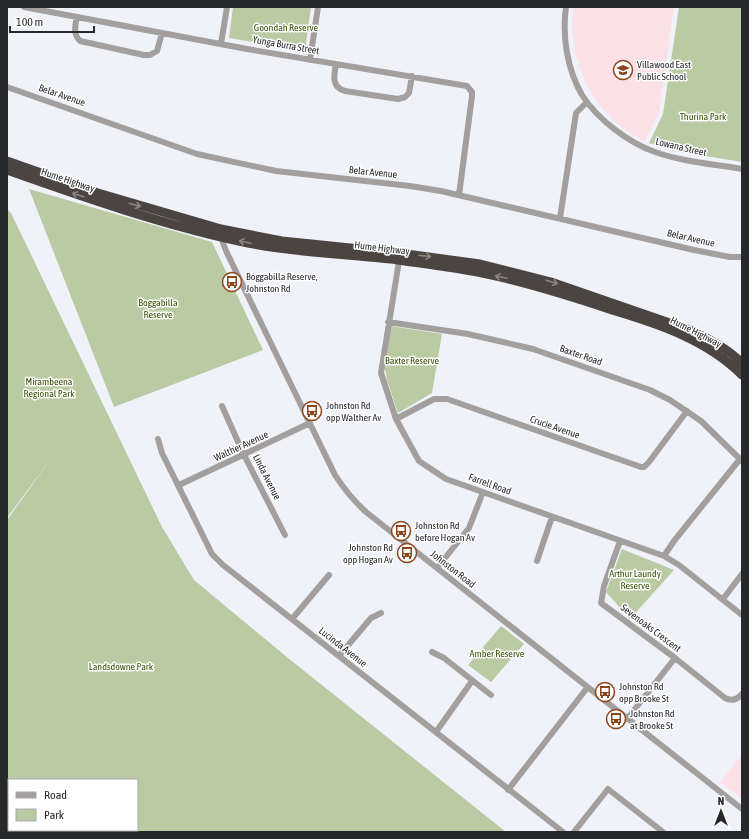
<svg xmlns="http://www.w3.org/2000/svg" width="749" height="839" viewBox="0 0 749 839" font-family="'Asap Condensed',sans-serif">
	<style>
		.education { fill: #fbe1e5 }
		.green { fill: #bacaa2; fill-rule: evenodd }
		.lines { fill: none; stroke-linecap: round; stroke-linejoin: round }
		.minor { stroke: #a39f9e; stroke-width: 6 }
		.highway { stroke: #4c4441; stroke-width: 9 }
		.oneway { stroke: #8b8584 }
		.labels { text-anchor: middle; dominant-baseline: central; stroke-width: 3; stroke-linejoin: round; paint-order: stroke }
		.park-label { font-size: 10px; fill: #3a5002; stroke: #fff }
		.street-label { font-size: 10px; fill: #27282b; stroke: #fff }
		.poi-label { font-size: 10px; fill: #27282b; stroke: #fff; text-anchor: start }
	</style>
	<rect width="100%" height="100%" fill="#f0f2fa"/>
	<path class="education" d="M573,7H674L659,113L644,142L621,127L612,119L601,107L586,85L575,53L572,26Z
		M742,755V799L720,782Z"/>
	<path class="green" d="M233,7H311L305,51L229,38Z
		M679,7H742V162L675,151L649,143L663,114Z
		M29,189L212,242L263,350L114,407Z
		M7,209L11,213L162,527L194,580L288,658L506,832H7V520L52,457L7,518ZM9,780H137V830H9Z
		M391,326L442,334L432,393L398,413L387,380L385,369Z
		M622,549L674,570L630,619L606,592Z
		M501,626L524,644L491,682L468,665Z"/>
	<g class="lines">
		<path class="minor" d="M24,7L247,49L467,86L472,92V96L459,195
			M566,7C562,36 567,69 582,95C597,119 629,143 655,152C683,162 713,164 742,169
			M77,17C75,26 73,34 80,41L144,55H150L157,51L162,33
			M221,44L227,7
			M310,60L318,7
			M336,64C334,75 331,87 345,91L398,99L405,97L409,93L412,76
			M7,87L197,154L276,171L410,186L441,191L694,250L730,257H742
			M560,218L576,113L587,102
			M222,234L223,243L227,253L335,475C344,489 354,501 366,512L742,809
			M399,261L381,373L396,419L419,461L446,479L664,556L679,565L742,615
			M388,322L468,334L533,349L650,390L670,400L701,421L742,461
			M222,406L244,455L285,535
			M396,419L434,399H447L641,467H644L649,462L687,411
			M158,439L162,453L212,554L223,565L563,832
			M179,485L310,423
			M620,541L604,586L601,603L675,658L725,698C731,701 737,700 742,694
			M664,556L674,541L740,459
			M537,561L552,517
			M437,568L469,528L483,492
			M723,599L742,574
			M292,619L329,575
			M432,652L444,658L491,695
			M339,656L371,618L381,613
			M627,719L675,658
			M436,732L472,681
			M508,790L587,688
			M574,832L608,789L663,832"/>
		<path class="highway" d="M7,161L98,193L221,229L282,241L399,253L480,264L551,282L690,330C709,339 727,348 742,363
			M7,170C86,198 166,226 248,243C297,253 348,254 398,260C433,265 470,269 504,278C541,287 576,298 612,310C659,324 707,340 742,375"/>
	</g>
	<defs><path id="oneway-shaft" d="M-6 0H5M1.5-3L5.5 0L1.5 3" fill="none" stroke-width="1.6" stroke-linecap="round" stroke-linejoin="round"/></defs>
	<g class="oneway">
		<use href="#oneway-shaft" transform="translate(78 195) rotate(-162)"/>
		<use href="#oneway-shaft" transform="translate(135 205) rotate(16)"/>
		<use href="#oneway-shaft" transform="translate(245 242) rotate(-168)"/>
		<use href="#oneway-shaft" transform="translate(425 256) rotate(7)"/>
		<use href="#oneway-shaft" transform="translate(501 277) rotate(-168)"/>
		<use href="#oneway-shaft" transform="translate(552 282) rotate(18)"/>
	</g>
	<defs>
		<g id="school-ring" transform="scale(1)"><circle r="9.5" fill="#fff" stroke="#8b461c" stroke-width="1.5"/><path d="M0-5L7-2L0 1L-7-2ZM-4 1L0 2.5L4 1V4Q0 6-4 4Z" fill="#8b461c"/></g>
		<g id="bus-ring" transform="scale(1)"><circle r="9.5" fill="#fff" stroke="#8b461c" stroke-width="1.5"/><path d="M-5-6H5V4H4V6H2V4H-2V6H-4V4H-5ZM-3.5-4V0h7V-4ZM-3.5 1.2v1.5H-2V1.2ZM2 1.2v1.5H3.5V1.2Z" fill="#8b461c"/></g>
	</defs>
	<g fill-rule="evenodd">
		<use href="#school-ring" x="623" y="70"/>
		<use href="#bus-ring" x="232" y="282"/>
		<use href="#bus-ring" x="312" y="411"/>
		<use href="#bus-ring" x="401" y="531"/>
		<use href="#bus-ring" x="407" y="553"/>
		<use href="#bus-ring" x="605" y="692"/>
		<use href="#bus-ring" x="616" y="719"/>
	</g>
	<g class="labels">
		<g class="park-label">
			<text x="286" y="27">Goondah Reserve</text>
			<text x="703" y="116">Thurina Park</text>
			<text x="158" y="302">Boggabilla<tspan x="158" dy="12">Reserve</tspan></text>
			<text x="412" y="360">Baxter Reserve</text>
			<text x="49" y="381">Mirambeena<tspan x="49" dy="12">Regional Park</tspan></text>
			<text x="635" y="573">Arthur Laundy<tspan x="635" dy="12">Reserve</tspan></text>
			<text x="497" y="653">Amber Reserve</text>
			<text x="121" y="666">Landsdowne Park</text>
		</g>
		<g class="street-label">
			<text transform="translate(286 45) rotate(10)">Yunga Burra Street</text>
			<text transform="translate(62 95) rotate(19)">Belar Avenue</text>
			<text transform="translate(681 147) rotate(13)">Lowana Street</text>
			<text transform="translate(373 172) rotate(6)">Belar Avenue</text>
			<text transform="translate(68 180) rotate(19)">Hume Highway</text>
			<text transform="translate(691 238) rotate(13)">Belar Avenue</text>
			<text transform="translate(382 248) rotate(7)">Hume Highway</text>
			<text transform="translate(696 332) rotate(27)">Hume Highway</text>
			<text transform="translate(581 355) rotate(19)">Baxter Road</text>
			<text transform="translate(555 427) rotate(19)">Crucie Avenue</text>
			<text transform="translate(241 446) rotate(-25)">Walther Avenue</text>
			<text transform="translate(267 477) rotate(63)">Linda Avenue</text>
			<text transform="translate(490 484) rotate(20)">Farrell Road</text>
			<text transform="translate(453 569) rotate(38)">Johnston Road</text>
			<text transform="translate(651 628) rotate(37)">Sevenoaks Crescent</text>
			<text transform="translate(343 647) rotate(38)">Lucinda Avenue</text>
		</g>
		<g class="poi-label">
			<text x="637" y="64">Villawood East<tspan x="637" dy="12">Public School</tspan></text>
			<text x="246" y="276">Boggabilla Reserve,<tspan x="246" dy="12">Johnston Rd</tspan></text>
			<text x="326" y="405">Johnston Rd<tspan x="326" dy="12">opp Walther Av</tspan></text>
			<text x="415" y="525">Johnston Rd<tspan x="415" dy="12">before Hogan Av</tspan></text>
			<text x="393" y="547" text-anchor="end">Johnston Rd<tspan x="393" dy="12">opp Hogan Av</tspan></text>
			<text x="619" y="686">Johnston Rd<tspan x="619" dy="12">opp Brooke St</tspan></text>
			<text x="630" y="713">Johnston Rd<tspan x="630" dy="12">at Brooke St</tspan></text>
		</g>
	</g>
	<rect width="749" height="839" fill="none" stroke="#27282b" stroke-width="16"/>
	<rect x="8" y="779" width="130" height="52" fill="#ffffff" stroke="#a9a9aa"/>
	<rect x="16" y="792" width="20" height="6" fill="#a39f9e" stroke="#a9a9aa"/>
	<text x="44" y="799" font-size="12" fill="#27282b">Road</text>
	<rect x="16" y="809" width="20" height="12" fill="#bacaa2" stroke="#a9a9aa"/>
	<text x="44" y="819" font-size="12" fill="#27282b">Park</text>
	<g transform="translate(721 811)" stroke="#ffffff" stroke-width="3" paint-order="stroke">
	<path d="M0-3L7 15L0 10L-7 15Z" fill="#27282b"/>
	<text y="-6" font-size="11" font-weight="bold" text-anchor="middle" fill="#27282b">N</text>
	</g>
	<path d="M10 26v6h84v-6" fill="none" stroke="#27282b" stroke-width="2"/>
	<text x="16" y="26" font-size="12" fill="#27282b" stroke="#ffffff" stroke-width="3" paint-order="stroke">100 m</text>
</svg>
